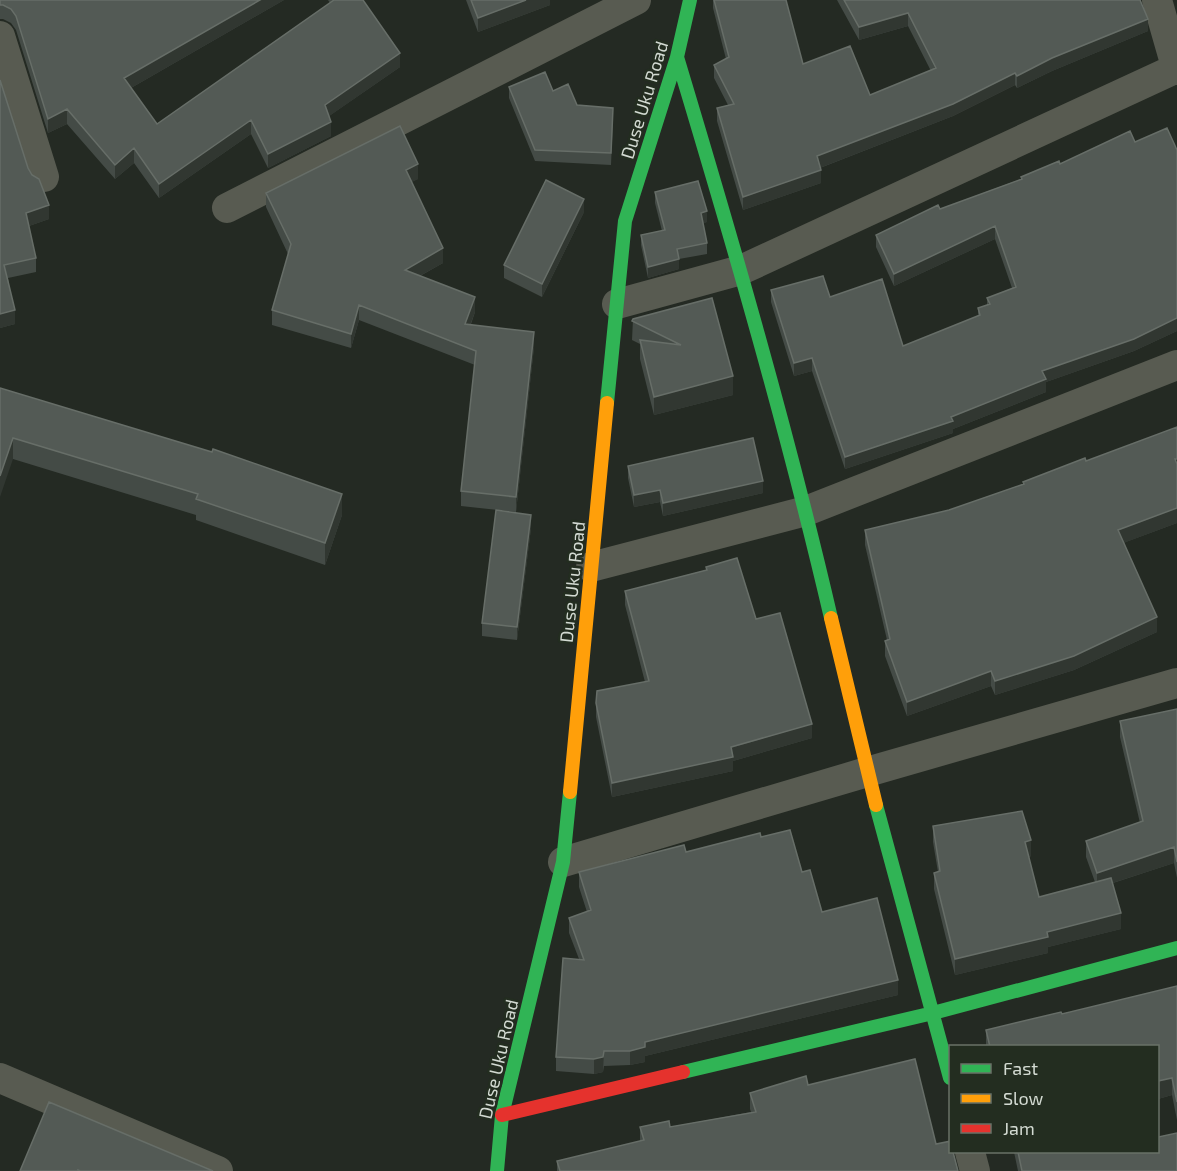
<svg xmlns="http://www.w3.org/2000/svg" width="1177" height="1171" viewBox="0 0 1177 1171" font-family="'Exo 2',sans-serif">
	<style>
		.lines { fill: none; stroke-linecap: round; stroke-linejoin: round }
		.street { stroke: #585b51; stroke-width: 30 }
		.fast { stroke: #30b455; stroke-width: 14 }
		.slow { stroke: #ff9f0a; stroke-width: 14 }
		.jam { stroke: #e5322d; stroke-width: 14 }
		.wall { fill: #444b46 }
		.shaded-wall { fill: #313731 }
		.building { fill: #535a55; stroke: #676e68; stroke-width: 1.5 }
		.labels { text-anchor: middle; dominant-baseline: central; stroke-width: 5; stroke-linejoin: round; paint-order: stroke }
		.street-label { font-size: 18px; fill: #d3dad2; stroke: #232d20 }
	</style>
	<rect width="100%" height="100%" fill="#242a23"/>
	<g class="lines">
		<path class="street" d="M1157,0L1177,70
			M0,36L44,177
			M227,208L636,0
			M617,304L741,270L1177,68
			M591,567L806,511L1177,365
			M563,862L867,772L1177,683
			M0,1078L218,1171
			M970,1152L975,1171"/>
		<path class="fast" d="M677,57C733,243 787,429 831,618
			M607,403L625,221L677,57L690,0
			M876,805L950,1078
			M683,1072L933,1013L1177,948
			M497,1171L502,1115L563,862L570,792"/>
		<path class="slow" d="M831,618L876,805
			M570,792L607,403"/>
		<path class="jam" d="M502,1115L683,1072"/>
	</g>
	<path class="wall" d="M0,0H284L131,88L157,124L330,3L328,0H363L400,67L329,116L331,136L268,168L251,134L159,198L134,163L115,179L67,124L48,133L16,30L11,23L3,19H0Z
		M466,0H550V5L478,32Z
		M713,0H786L803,64L870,95L931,71L908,26L859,40L837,0H1140L1148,31L1052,71L1017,88L1015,85L953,116L820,168L821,183L743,210L717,121V108L728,105L714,78V65L726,59L713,8Z
		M0,80L28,168L49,219L29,226L36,258V272L8,278L15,324L0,328Z
		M509,87L553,91L577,105L613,119L611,165L535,161L509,98Z
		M1135,142L1177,150V331L1134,351L1046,382V392L953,429V433L845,469L812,371L794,376L771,302V290L830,297L903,346L978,316V308L987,305V298L1012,288L995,239L894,286L876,247V235L940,209L1021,179V177L1060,164Z
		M418,179L411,182L443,263L420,276L475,312L471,324L534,347L516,512L461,506V491L475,365L359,320L351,348L272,325V310L288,254L266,207V193Z
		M655,192L707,222L703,223L707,243V254L679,259V269L648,278L641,245V235L662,231L655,203Z
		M584,212L542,297L504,278V265Z
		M712,298L733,395L654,415L640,359V344L632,340L633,319Z
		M0,388L342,515L325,565L196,520V515L13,459Z
		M1086,461L1177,523L1123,543L1157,632L1074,670L995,695L991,686L907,716L885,656V641L887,640L865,545V530L949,510L1023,484V482Z
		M628,466L763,493L663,516L660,502L634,507L628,478Z
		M531,528L517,640L482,636V623Z
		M706,567L756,619L812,738L733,761V771L612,797L596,717V703L645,682L625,605V591L706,570Z
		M1177,709V878L1174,863L1113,883L1121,929L1048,947V953L955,975L934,889V873L938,872L933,842V826L1031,856L1029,857L1039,897L1095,882L1086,857V841L1140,823L1120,737V721Z
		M761,837L802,872L822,912L898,995L645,1056V1062L630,1065L604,1066L603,1072L594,1074L556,1071V1057L579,959L569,933V918L587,912L579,887V872Z
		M1177,986V1120L1172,1095L1158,1099V1047H986V1030L1062,1014Z
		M808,1085L936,1144L958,1171H557V1161L640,1141V1127H670L751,1112L750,1109V1093Z
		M1014,1152H1158L1177,1171H1018Z"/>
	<path class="shaded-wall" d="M260,0H284L124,92V78Z
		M526,0H550V5L478,32V18Z
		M908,13V26L859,40V27Z
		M1148,19V31L1052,71L1017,88V76L1052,58Z
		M400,53V67L325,119V105Z
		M1015,73V85L953,116L817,169V156Z
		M67,109V124L48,133V119Z
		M251,120V134L159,198V184Z
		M331,122V136L268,168V154Z
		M134,148V163L115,179V165Z
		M418,164V179L406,185V170Z
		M821,170V183L743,210V197Z
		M584,199V212L542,297V284Z
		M49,205V219L26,227V213Z
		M707,211V222L701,224V213Z
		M995,226V239L894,286V274Z
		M443,248V263L405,284V270Z
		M679,259V269L648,278V267Z
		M475,297V312L465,338V324Z
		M359,305V320L351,348V334Z
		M15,310V324L0,328V314Z
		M1177,318V331L1134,351L1046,382V392L953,429V433L845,469V457L951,417L1042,371Z
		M534,332V347L516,512V497Z
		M812,358V371L794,376V363Z
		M733,376V395L654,415V397Z
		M13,438V459L0,497V476Z
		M763,481V493L663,516V503Z
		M660,490V502L634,507V495Z
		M342,494V515L325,565V543Z
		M1177,508V523L1118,545V530Z
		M531,515V528L517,640V627Z
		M1157,617V632L1074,670L995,695V681Z
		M991,671V686L907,716V702Z
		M812,724V738L733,761V771L612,797V783Z
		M1031,840V856L1025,858V842Z
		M1174,847V863L1097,888V873Z
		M1121,913V929L1048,947V953L955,975V959L1047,932Z
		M898,980V995L645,1056V1062L630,1065V1051L645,1042Z
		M604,1051L603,1072L594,1074V1059Z
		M1172,1078V1095L1158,1099V1081Z"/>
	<path class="building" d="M0,0H260L124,78L157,124L334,0H363L400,53L325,105L331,122L268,154L251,120L159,184L134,148L115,165L67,109L48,119L16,16L11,9L3,5H0Z
		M471,0H526L478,18Z
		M714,0H786L803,64L850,46L870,95L936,68L908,13L859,27L844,0H1140L1148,19L1052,58L1017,76L1015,73L953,104L817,156L821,170L743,197L717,108L734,104L714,65L729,57Z
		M545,72L553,91L568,84L577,105L613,108L611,153L535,150L509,87Z
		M0,80L28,168L32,175L39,179L49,205L26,213L36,258L4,265L15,310L0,314Z
		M400,126L418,164L406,170L443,248L405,270L475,297L465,324L534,332L516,497L461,491L476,351L359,305L351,334L272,310L291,244L266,193Z
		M1167,128L1177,150V318L1134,339L1042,371L1046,379L951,417L953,421L845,457L812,358L794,363L771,290L823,276L830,297L882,279L903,346L980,315L978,308L990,304L987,298L1016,287L995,226L894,274L876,235L938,205L940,209L1022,179L1021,177L1059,161L1060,164L1130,131L1135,142Z
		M546,180L584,199L542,284L504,265Z
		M698,181L707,211L701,213L707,243L677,249L679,259L648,267L641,235L665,230L655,192Z
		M712,298L733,376L654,397L640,340L681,345L632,321L633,319Z
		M0,388L212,452L213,449L342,494L325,543L196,499L198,494L13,438L0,476Z
		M1177,427V459H1175L1177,464V508L1118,530L1157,617L1074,656L995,681L991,671L907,702L885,641L890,639L865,530L949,510L1024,484L1023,482L1085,458L1086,461Z
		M753,438L763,481L663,503L660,490L634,495L628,466Z
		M496,510L531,515L517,627L482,623Z
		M737,558L756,619L780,613L812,724L731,747L733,757L612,783L596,703L597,691L649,681L625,591L707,570L706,567Z
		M1177,709V862L1174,847L1097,873L1086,841L1143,821L1120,721Z
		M1022,811L1031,840L1025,842L1039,897L1111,878L1121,913L1047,932L1048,937L955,959L934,873L940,871L933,826Z
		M790,830L802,872L810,870L822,912L877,898L898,980L645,1042V1047L630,1051H604L603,1057L594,1059L556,1057L563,958L584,960L569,918L591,910L579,872L684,845L686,852L760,833L761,837Z
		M1177,986V1102L1172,1078L1158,1081V1047H990L986,1030L1061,1012L1062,1014Z
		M915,1059L936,1144L951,1141V1152H953L958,1171H560L557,1161L644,1140L640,1127L669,1121L670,1127L756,1112L750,1093L806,1076L808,1085Z
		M49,1102L213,1171H80L78,1170V1171H20Z
		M1177,1133V1171H1022L1018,1152H1158V1137Z"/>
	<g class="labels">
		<g class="street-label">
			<text transform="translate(644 100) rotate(-73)">Duse Uku Road</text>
			<text transform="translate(572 582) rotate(-84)">Duse Uku Road</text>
			<text transform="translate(498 1059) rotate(-77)">Duse Uku Road</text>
		</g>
	</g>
	<rect x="949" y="1045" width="210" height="108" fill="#232d20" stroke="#697267" stroke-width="1.5"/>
	<rect x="961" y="1064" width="30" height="9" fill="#30b455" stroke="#697267" stroke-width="1.5"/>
	<text x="1003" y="1075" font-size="18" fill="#d3dad2">Fast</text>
	<rect x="961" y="1094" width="30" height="9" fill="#ff9f0a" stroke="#697267" stroke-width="1.5"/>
	<text x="1003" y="1105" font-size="18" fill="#d3dad2">Slow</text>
	<rect x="961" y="1124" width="30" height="9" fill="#e5322d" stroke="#697267" stroke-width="1.5"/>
	<text x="1003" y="1135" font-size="18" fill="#d3dad2">Jam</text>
</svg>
